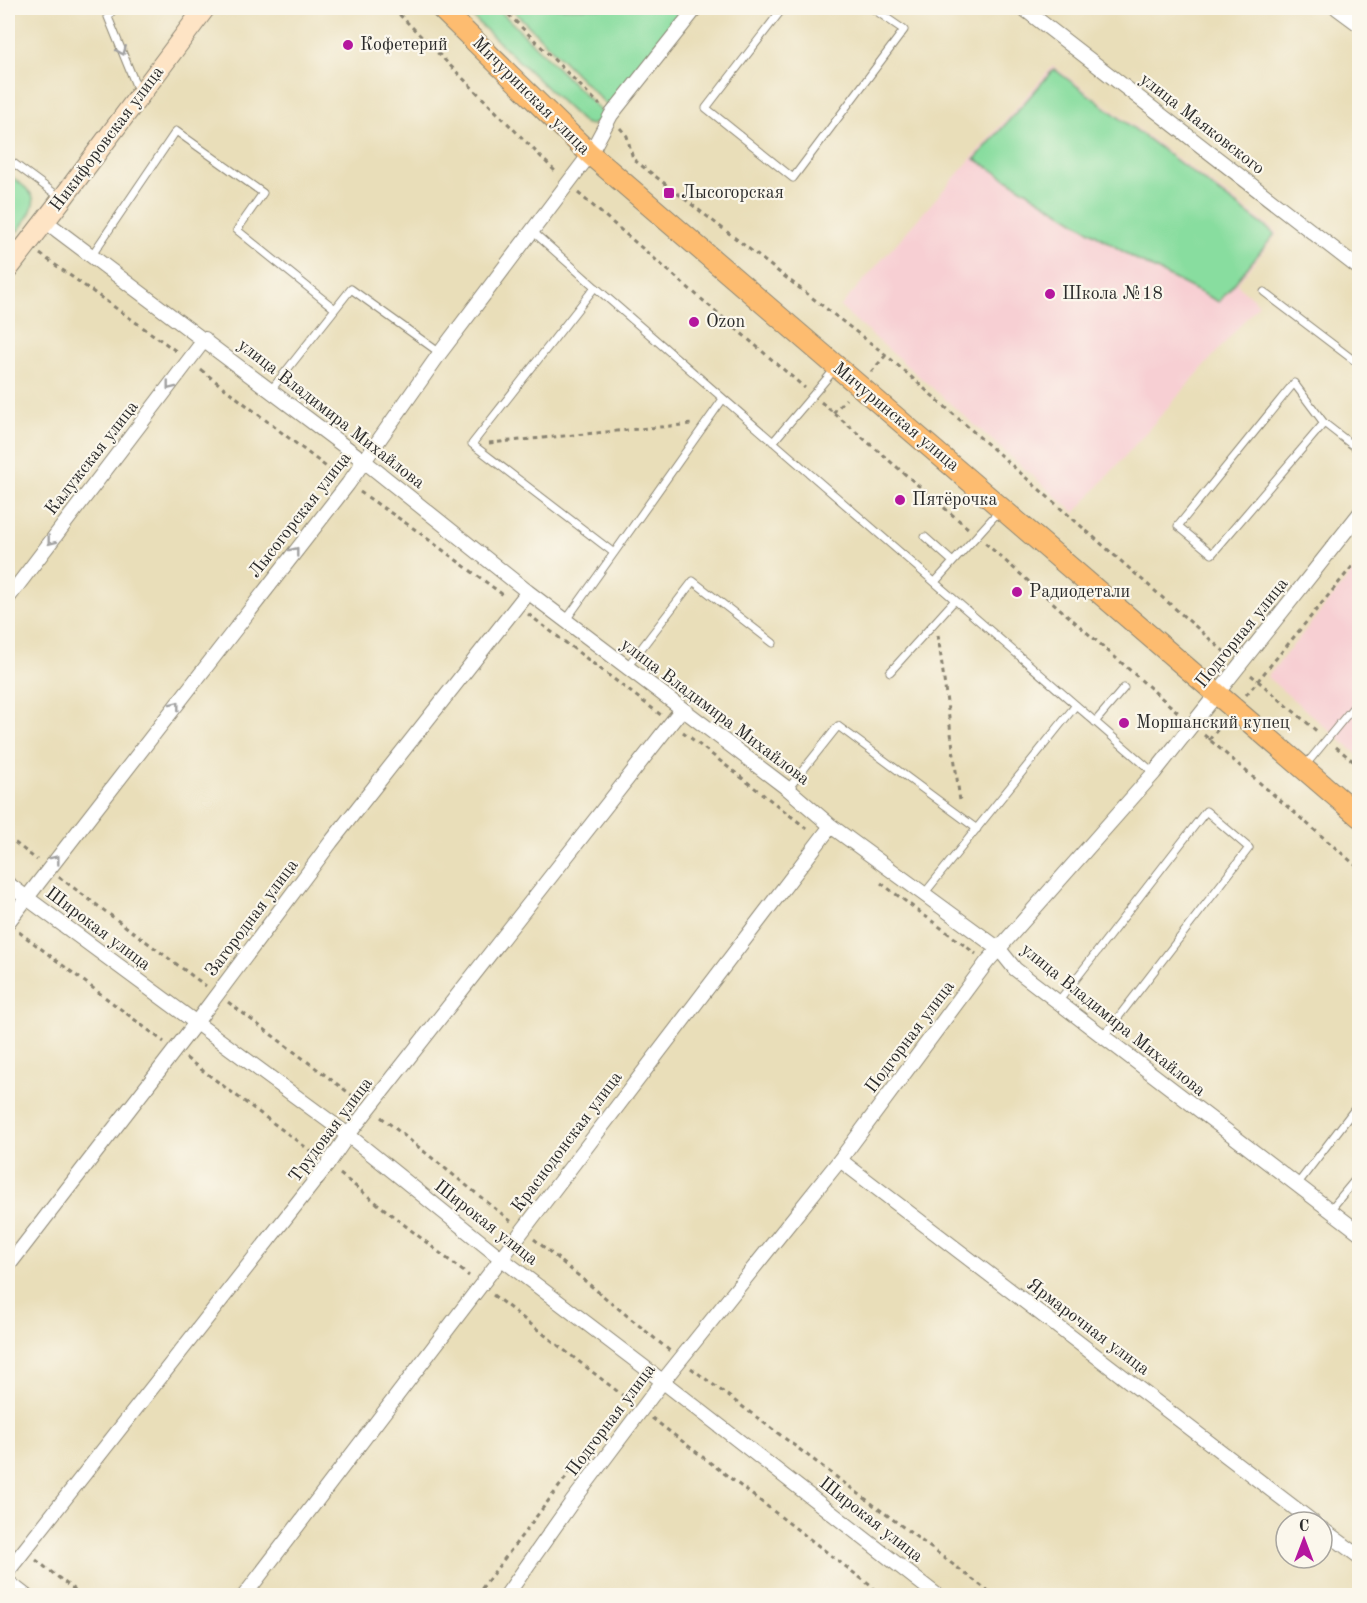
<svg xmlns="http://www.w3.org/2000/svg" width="1367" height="1603" viewBox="0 0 1367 1603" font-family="'Old Standard TT',serif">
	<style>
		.built { fill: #f7cfd3 }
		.green { fill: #88dd9f; stroke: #5a8465; stroke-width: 1.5 }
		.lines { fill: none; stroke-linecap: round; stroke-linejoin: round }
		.lane-casing { stroke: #8a8472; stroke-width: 9 }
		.street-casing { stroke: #8a8472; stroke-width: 16 }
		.secondary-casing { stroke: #8a8472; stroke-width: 22 }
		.primary-casing { stroke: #8a8472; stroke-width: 23 }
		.path { stroke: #8a8472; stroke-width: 3; stroke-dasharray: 4.5 4.5; stroke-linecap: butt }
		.lane { stroke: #fff; stroke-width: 7 }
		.street { stroke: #fff; stroke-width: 14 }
		.secondary { stroke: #fee4c5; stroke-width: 20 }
		.primary { stroke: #fdbc6f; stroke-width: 21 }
		.oneway { stroke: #a0a0a0 }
		.poi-dot { fill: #b5179e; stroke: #fbf7ec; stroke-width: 2 }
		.labels { text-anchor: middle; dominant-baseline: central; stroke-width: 4.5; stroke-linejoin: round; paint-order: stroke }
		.poi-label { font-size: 18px; fill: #2b2b2b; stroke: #fbf7ec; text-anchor: start }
		.street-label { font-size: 18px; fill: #2b2b2b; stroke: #fbf7ec }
	</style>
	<rect width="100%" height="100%" fill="#fbf7ec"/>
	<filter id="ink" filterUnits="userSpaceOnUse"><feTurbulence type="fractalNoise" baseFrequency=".0167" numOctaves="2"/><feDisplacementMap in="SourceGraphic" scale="12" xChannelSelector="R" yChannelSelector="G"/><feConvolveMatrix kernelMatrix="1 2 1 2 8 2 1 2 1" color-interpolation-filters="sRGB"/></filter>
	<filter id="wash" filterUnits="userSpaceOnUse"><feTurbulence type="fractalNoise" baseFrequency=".008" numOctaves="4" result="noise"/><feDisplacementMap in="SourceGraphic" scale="24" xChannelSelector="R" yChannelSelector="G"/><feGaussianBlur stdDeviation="1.35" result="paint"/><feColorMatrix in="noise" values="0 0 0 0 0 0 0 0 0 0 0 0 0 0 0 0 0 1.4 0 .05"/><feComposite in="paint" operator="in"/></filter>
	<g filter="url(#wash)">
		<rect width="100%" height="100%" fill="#e9deb9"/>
		<path class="built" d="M1053,66L1278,233L1237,284L1259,304L1075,513L840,307Z
			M1359,564V756L1267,677Z"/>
		<path class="green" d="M463,8H497L603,113V119L591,125L584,123Z
			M511,8H686L609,107Z
			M1054,69L1275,234L1219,302L1135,259L975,159Z
			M8,174C39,197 41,199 18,231L8,223Z"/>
	</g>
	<g filter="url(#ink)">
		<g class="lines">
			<g class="lane-casing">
				<path id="lane" d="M114,8L108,17L139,93
					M783,8L706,108L793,178L904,30L872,8
					M8,159L61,198
					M531,230L595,287L472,444L614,553L566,620
					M92,255L176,131L263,193L237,230L335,309
					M595,287L1154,773
					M1264,292L1360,365
					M271,390L351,289L440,353
					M1324,423L1212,554L1178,526L1294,383L1324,423L1360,451
					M773,442L835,369
					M925,537L953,562
					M614,553L723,399
					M935,582L1000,510
					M627,667L693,581L773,643
					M890,672L955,600
					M1095,722L1124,688
					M1304,767L1360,699
					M788,789L838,726L977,829
					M924,894L1076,705
					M1058,1002L1206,811L1249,848L1103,1037
					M1296,1186L1360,1102
					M1330,1210L1360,1174"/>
			</g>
			<g class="street-casing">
				<path id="street" d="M1023,8L1360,269
					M1337,8L1360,25
					M45,221L364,461L528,592L788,789L831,826L999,949L1015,969L1360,1233
					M8,598L205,339
					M8,884L348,1135L502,1259L648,1370L938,1596
					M8,922L348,484L440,353L590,154L611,115L696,8
					M840,1160L1313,1522
					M8,1266L195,1024L331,842L528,592
					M1322,1529L1360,1557
					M8,1571L328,1164L348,1135L682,709
					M8,1582L26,1596
					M244,1596L831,826
					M506,1596L572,1502L663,1381L840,1160L987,962L1154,773L1360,513"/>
			</g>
			<g class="secondary-casing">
				<path id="secondary" d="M8,269L62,199L205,8"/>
			</g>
			<g class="primary-casing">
				<path id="primary" d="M441,8L590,154L1360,817"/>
			</g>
			<path class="path" d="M393,8L558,174
				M502,8L600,105
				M620,128L627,136L633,159L886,355L1228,655
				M578,193L805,388
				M40,254L176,351
				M201,370L338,476
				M871,372L886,355
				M821,402L969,529
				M833,413L846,399
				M489,443L692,424
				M360,492L413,528L506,597
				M985,543L1181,715
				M528,614L661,715
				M938,635L960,801
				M1251,675L1319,733
				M1246,695L1360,557
				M683,732L810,831
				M1204,735L1360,869
				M1209,740L1223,723
				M1336,747L1360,767
				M8,837L37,860
				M59,877L206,986
				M881,883L976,954
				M19,932L164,1042
				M228,1002L357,1099
				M186,1058L316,1155
				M381,1117L512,1222
				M340,1174L469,1276
				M534,1239L670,1351
				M493,1295L630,1401
				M691,1368L995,1596
				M652,1418L884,1596
				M36,1560L82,1596
				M476,1596L640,1380"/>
			<use href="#lane" class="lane"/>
			<use href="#street" class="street"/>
			<use href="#secondary" class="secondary"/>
			<use href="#primary" class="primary"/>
		</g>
		<defs><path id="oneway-chevron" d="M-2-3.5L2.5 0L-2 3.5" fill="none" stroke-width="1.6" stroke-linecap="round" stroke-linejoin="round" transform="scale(1.5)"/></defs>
		<g class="oneway">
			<use href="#oneway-chevron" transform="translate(122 51) rotate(68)"/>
			<use href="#oneway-chevron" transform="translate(170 386) rotate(128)"/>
			<use href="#oneway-chevron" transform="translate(51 541) rotate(128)"/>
			<use href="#oneway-chevron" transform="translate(295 551) rotate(-52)"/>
			<use href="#oneway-chevron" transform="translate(176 705) rotate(-52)"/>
			<use href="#oneway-chevron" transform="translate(56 859) rotate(-52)"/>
		</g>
	</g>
	<g class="poi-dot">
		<circle cx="348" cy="45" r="6"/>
		<rect x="663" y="187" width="12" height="12" rx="3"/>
		<circle cx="1050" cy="294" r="6"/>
		<circle cx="694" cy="322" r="6"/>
		<circle cx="900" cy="500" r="6"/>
		<circle cx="1017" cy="592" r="6"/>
		<circle cx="1124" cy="723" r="6"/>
	</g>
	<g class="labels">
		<g class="poi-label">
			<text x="360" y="45">Кофетерий</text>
			<text x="681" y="193">Лысогорская</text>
			<text x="1062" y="294">Школа №18</text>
			<text x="706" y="322">Ozon</text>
			<text x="912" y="500">Пятёрочка</text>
			<text x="1029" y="592">Радиодетали</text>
			<text x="1136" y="723">Моршанский купец</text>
		</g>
		<g class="street-label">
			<text transform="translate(531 96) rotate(45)">Мичуринская улица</text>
			<text transform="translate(1202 124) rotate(38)">улица Маяковского</text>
			<text transform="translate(107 139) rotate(-53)">Никифоровская улица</text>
			<text transform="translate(331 414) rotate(38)">улица Владимира Михайлова</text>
			<text transform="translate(896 417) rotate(40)">Мичуринская улица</text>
			<text transform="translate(92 458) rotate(-52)">Калужская улица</text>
			<text transform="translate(300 515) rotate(-52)">Лысогорская улица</text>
			<text transform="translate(1242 633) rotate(-51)">Подгорная улица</text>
			<text transform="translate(715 712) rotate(37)">улица Владимира Михайлова</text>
			<text transform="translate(252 918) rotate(-53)">Загородная улица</text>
			<text transform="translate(98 929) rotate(37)">Широкая улица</text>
			<text transform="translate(1113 1020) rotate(39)">улица Владимира Михайлова</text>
			<text transform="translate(910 1037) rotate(-53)">Подгорная улица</text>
			<text transform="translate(331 1130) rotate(-53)">Трудовая улица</text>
			<text transform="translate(567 1142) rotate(-53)">Краснодонская улица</text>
			<text transform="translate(486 1223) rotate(38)">Широкая улица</text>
			<text transform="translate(1088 1327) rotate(37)">Ярмарочная улица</text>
			<text transform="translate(611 1420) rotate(-53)">Подгорная улица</text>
			<text transform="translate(871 1520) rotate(38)">Широкая улица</text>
		</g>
	</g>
	<rect width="1367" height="1603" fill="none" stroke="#fbf7ec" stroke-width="30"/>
	<g transform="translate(1304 1540)"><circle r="28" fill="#fbf7ec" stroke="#a8a59f" stroke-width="1.5"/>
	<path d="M0-4.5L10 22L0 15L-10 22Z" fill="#b5179e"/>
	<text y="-9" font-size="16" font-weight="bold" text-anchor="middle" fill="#2b2b2b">С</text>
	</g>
</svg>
